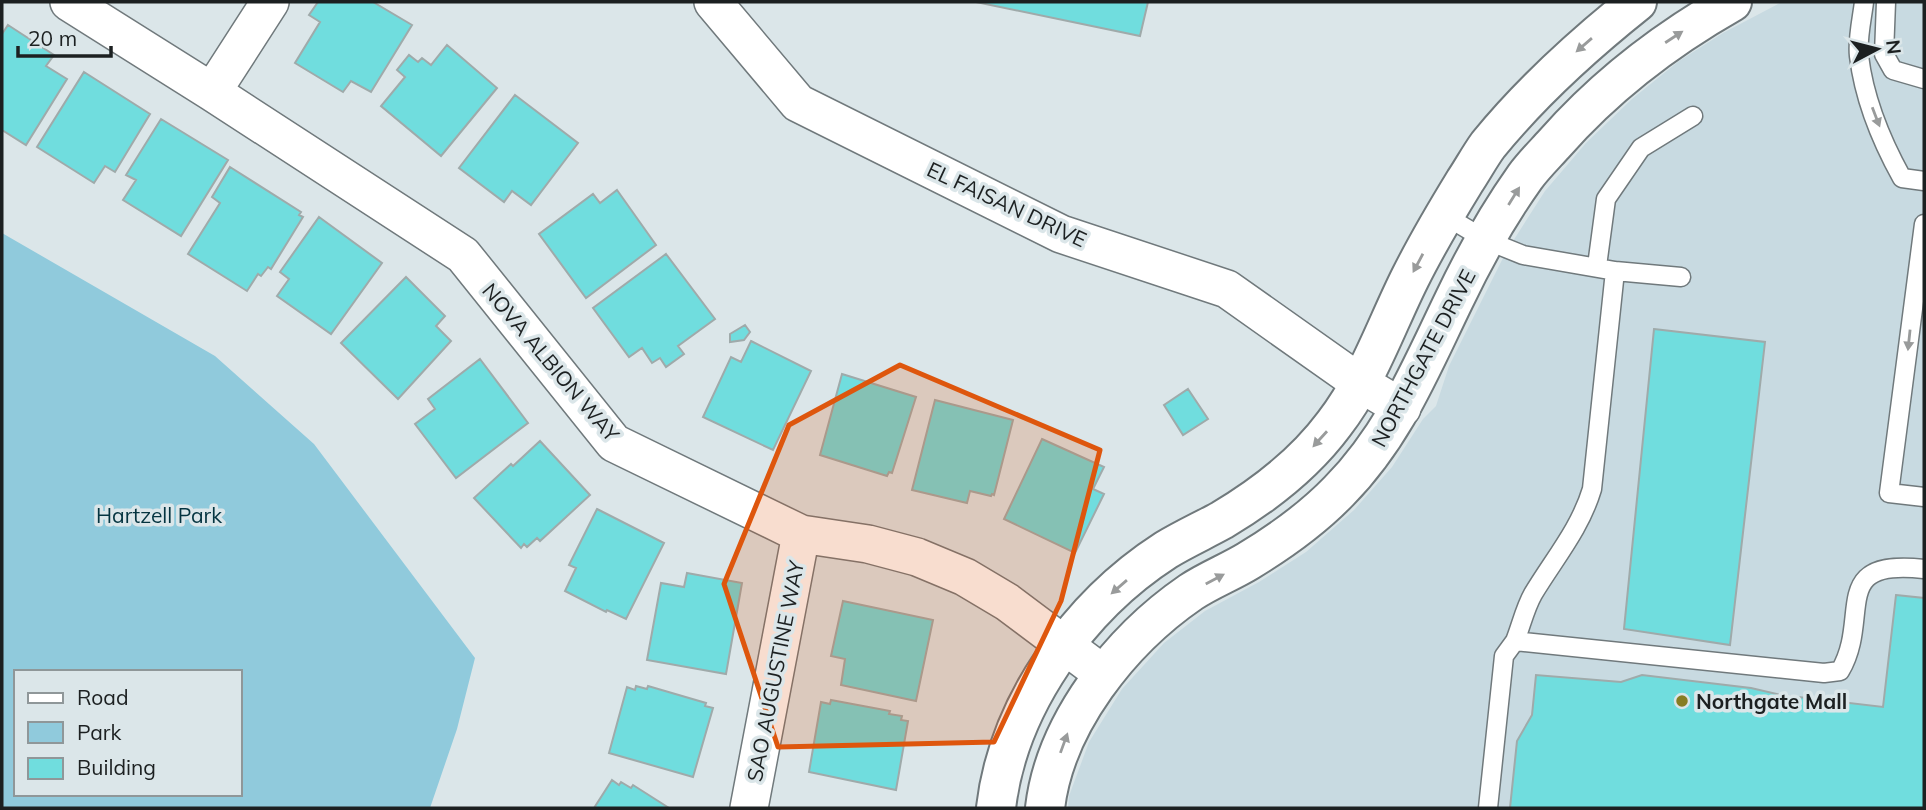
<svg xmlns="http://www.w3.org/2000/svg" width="1926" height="810" viewBox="0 0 1926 810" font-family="Mulish,sans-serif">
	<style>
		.built { fill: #c8dae1 }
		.green { fill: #90cadc; fill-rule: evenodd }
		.building { fill: #70ddde; stroke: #9faaaa; stroke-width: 2 }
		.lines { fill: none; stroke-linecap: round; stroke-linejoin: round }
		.service-casing { stroke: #70797c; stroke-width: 21 }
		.minor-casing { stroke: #70797c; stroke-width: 40 }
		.tertiary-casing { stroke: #70797c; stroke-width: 42 }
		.service { stroke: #fff; stroke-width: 18 }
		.minor { stroke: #fff; stroke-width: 37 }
		.tertiary { stroke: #fff; stroke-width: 38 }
		.oneway { fill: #999b9b }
		.marked { fill: #de560d; fill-opacity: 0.2; stroke: #de560d; stroke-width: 5; stroke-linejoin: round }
		.poi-dot { fill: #877d23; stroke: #dbe6e9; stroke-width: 2.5 }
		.labels { text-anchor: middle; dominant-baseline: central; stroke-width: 7; stroke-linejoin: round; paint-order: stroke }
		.street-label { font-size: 21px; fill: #1c2021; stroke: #dbe6e9 }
		.park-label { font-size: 21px; fill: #043440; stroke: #dbe6e9 }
		.poi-label { font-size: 21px; font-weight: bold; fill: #1c2021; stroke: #dbe6e9; text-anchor: start }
	</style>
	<rect width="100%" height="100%" fill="#dbe6e9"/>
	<path class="built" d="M1782,2H1924V808H1068L1069,796L1089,742L1122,689L1164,643L1205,611L1259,582L1306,552L1354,510L1392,467L1423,419L1436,406L1449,366L1506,252L1545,191L1586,143L1632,99L1679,61L1723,33Z"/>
	<path class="green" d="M2,233L215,356L314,444L475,658L457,729L430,808H2ZM16,672H240V794H16Z"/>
	<path class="building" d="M318,2H373L412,25L371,92L351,81L343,92L295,63L320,22L309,15Z
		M976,2H1148L1140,36Z
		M8,25L54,55L46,66L67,79L26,145L2,130V34Z
		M447,45L497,88L441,156L381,106L405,77L397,70L409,55L418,62L422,58L431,65Z
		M84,72L150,114L115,172L105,166L94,183L37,147Z
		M515,95L578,143L531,205L512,191L504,202L459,168Z
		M161,119L228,160L181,236L123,200L136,180L126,175Z
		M230,167L301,212L299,215L303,217L271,269L268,267L261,276L258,274L247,291L188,254L220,203L212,197Z
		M617,190L656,245L586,298L539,234L593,194L600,203Z
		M319,217L382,263L331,334L277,296L289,279L280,272Z
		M666,254L715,319L678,346L684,354L666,367L660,358L652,363L642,348L629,357L593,308Z
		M406,277L445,316L436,326L451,341L398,399L341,343Z
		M745,325L750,332L744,340L730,342V334Z
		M1654,329L1765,342L1730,645L1624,629Z
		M751,341L811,371L773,450L703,417L731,357L741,362Z
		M480,359L528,423L456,478L415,424L435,409L428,399Z
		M842,374L916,397L892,473L889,472L887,476L820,455Z
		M1188,389L1208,419L1183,435L1164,405Z
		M935,400L1013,420L994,495L992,494L991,496L970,491L967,503L912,490Z
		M1042,439L1104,467L1093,489L1104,494L1075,553L1004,519Z
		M540,441L590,495L540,541L537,538L527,547L524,544L521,548L474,498L511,464L513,466Z
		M597,509L664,543L626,619L607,610L606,612L565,591L576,568L569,565Z
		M687,573L742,583L726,674L647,660L661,583L684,587Z
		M1896,595L1924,598V808H1510L1517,741L1532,715L1536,675L1621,682L1642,675L1751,688L1781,695L1883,707Z
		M843,601L933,620L916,701L841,685L845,659L831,656Z
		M636,686L647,689L648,686L706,703L705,706L713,708L693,777L609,753L627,687L635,690Z
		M831,700L890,711L889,714L902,716L901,720L908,721L896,790L809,772L821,702L830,704Z
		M612,780L619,785L621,782L631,788L633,785L669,808H594Z"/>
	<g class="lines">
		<g class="service-casing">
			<path id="service" d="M1864,2C1862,19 1857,39 1859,56C1864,98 1882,142 1902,178L1924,181
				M1886,2L1884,54L1893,70L1924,79
				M1444,215L1486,240L1523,255L1615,271L1681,277
				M1924,224L1889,493L1924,497
				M1597,266L1606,199L1641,148L1693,116
				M1515,641C1521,626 1525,608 1533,594C1554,559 1580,529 1592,489L1615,271
				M1488,808L1504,656L1515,641L1824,673L1840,671C1872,617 1827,558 1924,569"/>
		</g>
		<g class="minor-casing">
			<path id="minor" d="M69,2L212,92L463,255L614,443L801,534L868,544L917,557L965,577L1007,602L1103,674
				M713,2L798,103L1061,234L1227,289L1360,383L1402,408
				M212,92L270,2
				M749,808L801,534"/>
		</g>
		<g class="tertiary-casing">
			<path id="tertiary" d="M996,808C1008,705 1079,606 1166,550C1184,539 1204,530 1222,520C1264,495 1305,463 1334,424C1368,380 1386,326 1410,278C1427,244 1446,212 1465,181C1473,169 1480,156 1488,145C1532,91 1583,45 1637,2
				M1045,808C1055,723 1121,640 1191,592C1209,580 1230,572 1248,561C1281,541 1313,518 1339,491C1394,435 1420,370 1454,300C1474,258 1498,215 1525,177C1533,166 1544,155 1554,144C1605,86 1665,40 1732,2"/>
		</g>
		<use href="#service" class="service"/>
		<use href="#minor" class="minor"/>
		<use href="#tertiary" class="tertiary"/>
	</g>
	<defs><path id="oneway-solid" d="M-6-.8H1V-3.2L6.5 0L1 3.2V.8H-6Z" transform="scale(1.75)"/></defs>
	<g class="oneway">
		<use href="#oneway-solid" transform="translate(1674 37) rotate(-33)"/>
		<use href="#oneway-solid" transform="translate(1584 45) rotate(139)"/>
		<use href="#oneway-solid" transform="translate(1876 117) rotate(69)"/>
		<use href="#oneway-solid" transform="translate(1514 196) rotate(-58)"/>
		<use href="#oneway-solid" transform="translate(1418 263) rotate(118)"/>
		<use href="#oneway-solid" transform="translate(1909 340) rotate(96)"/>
		<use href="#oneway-solid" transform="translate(1320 439) rotate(132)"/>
		<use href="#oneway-solid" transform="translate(1215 579) rotate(-28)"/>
		<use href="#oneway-solid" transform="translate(1119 587) rotate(139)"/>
		<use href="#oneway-solid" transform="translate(1064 743) rotate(-70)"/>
	</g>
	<path class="marked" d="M900,365L1100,450L1061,601L994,742L778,747L724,584L789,425Z"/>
	<circle class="poi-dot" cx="1682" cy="701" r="7"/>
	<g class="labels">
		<g class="street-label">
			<text transform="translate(1007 204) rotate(25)">EL FAISAN DRIVE</text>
			<text transform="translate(1423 358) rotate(-62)">NORTHGATE DRIVE</text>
			<text transform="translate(551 362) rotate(50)">NOVA ALBION WAY</text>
			<text transform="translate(775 671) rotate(-79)">SAO AUGUSTINE WAY</text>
		</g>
		<g class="park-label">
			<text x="159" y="515">Hartzell Park</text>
		</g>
		<g class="poi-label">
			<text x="1696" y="701">Northgate Mall</text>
		</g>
	</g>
	<rect width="1926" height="810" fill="none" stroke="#1c2021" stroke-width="7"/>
	<rect x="14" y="670" width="228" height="126" fill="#dbe6e9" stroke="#8f9799" stroke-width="2"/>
	<rect x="28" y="693" width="35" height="10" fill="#ffffff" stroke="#8f9799" stroke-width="2"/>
	<text x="77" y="705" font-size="21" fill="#1c2021">Road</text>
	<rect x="28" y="722" width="35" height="21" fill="#90cadc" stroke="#8f9799" stroke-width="2"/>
	<text x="77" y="740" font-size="21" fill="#1c2021">Park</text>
	<rect x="28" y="758" width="35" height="21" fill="#70ddde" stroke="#8f9799" stroke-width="2"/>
	<text x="77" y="775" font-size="21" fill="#1c2021">Building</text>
	<g transform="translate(1877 49) rotate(83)" stroke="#dbe6e9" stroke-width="5" paint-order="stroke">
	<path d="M0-5L12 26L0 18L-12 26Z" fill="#1c2021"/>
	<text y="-10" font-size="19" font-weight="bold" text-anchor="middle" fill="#1c2021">N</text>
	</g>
	<path d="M18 46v10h93v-10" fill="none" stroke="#1c2021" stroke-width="3.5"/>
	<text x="28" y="46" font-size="21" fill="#1c2021" stroke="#dbe6e9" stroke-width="5" paint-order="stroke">20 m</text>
</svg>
